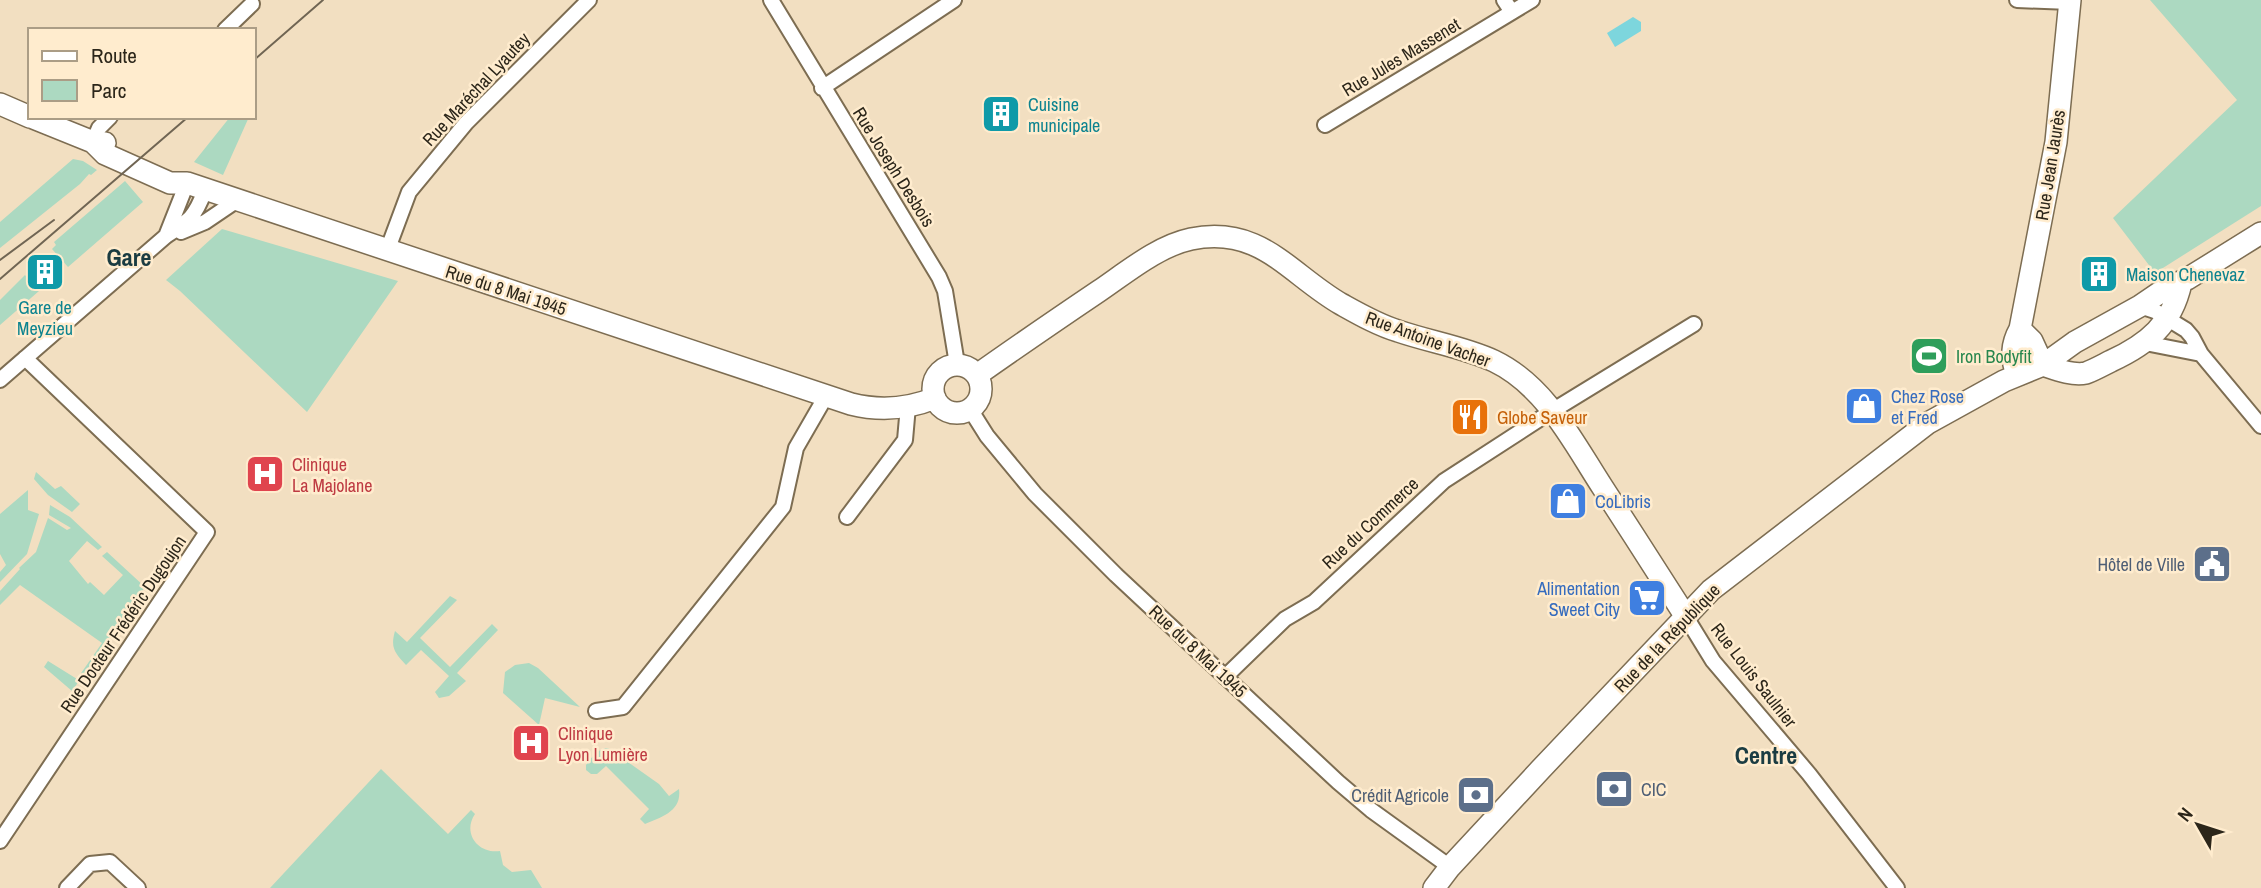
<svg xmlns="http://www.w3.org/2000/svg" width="2261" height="888" viewBox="0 0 2261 888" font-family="'Archivo Narrow',sans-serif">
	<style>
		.green { fill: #acd9c1 }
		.water { fill: #7dd6dd }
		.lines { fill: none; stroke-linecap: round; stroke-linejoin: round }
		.street-casing { stroke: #7d6d52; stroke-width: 18 }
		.secondary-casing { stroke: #7d6d52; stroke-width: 24 }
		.street { stroke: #fff; stroke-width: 14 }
		.secondary { stroke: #fff; stroke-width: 21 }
		.tram { stroke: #706553; stroke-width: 2 }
		.labels { text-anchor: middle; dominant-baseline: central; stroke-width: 5; stroke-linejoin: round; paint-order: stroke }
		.street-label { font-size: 18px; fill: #2c261a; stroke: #ffecce }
		.culture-label { font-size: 18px; fill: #0d838f; stroke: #ffecce; text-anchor: start }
		.leisure-label { font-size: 18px; fill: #27864d; stroke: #ffecce; text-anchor: start }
		.shop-label { font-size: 18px; fill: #366cbe; stroke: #ffecce; text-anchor: start }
		.food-label { font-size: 18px; fill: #c56008; stroke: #ffecce; text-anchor: start }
		.health-label { font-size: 18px; fill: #be3a42; stroke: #ffecce; text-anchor: start }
		.service-label { font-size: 18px; fill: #4e5e75; stroke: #ffecce; text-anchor: end }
		.district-label { font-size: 24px; font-weight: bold; fill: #1b3c42; stroke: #ffecce }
	</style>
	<rect width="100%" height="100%" fill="#f2dfc1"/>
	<path class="green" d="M2150,0H2261V206L2155,273L2113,218L2237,100Z
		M230,117H249L223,175L194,162Z
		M73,159L83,161L97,170L91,175L89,174L80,184L0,248V222Z
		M125,181L143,202L68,267L52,249L56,245L54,242Z
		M222,229L398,281L307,412L180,291L166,280Z
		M25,275L39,291L0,325V300Z
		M36,472L55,489L61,486L80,504L72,512L48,495L34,479Z
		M28,490V510L39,514L27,554L0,582V572L6,565L0,554V514Z
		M50,505L70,517L102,547L98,550L87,541L69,561L88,584L90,582L104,595L123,575L102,556L107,552L145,587L72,691L44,667L48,661L77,679L102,643L20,585L0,605V591L20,569L19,568L36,552L48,518L67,530L71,528L49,515Z
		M450,596L457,600L420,638L450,667L492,624L498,630L457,673L466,681L449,696L439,698L435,692L449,676L421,650L406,665C395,653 390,648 395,631L407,642Z
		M529,663L538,668L580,707L545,698L539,725L503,693L505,672L515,665Z
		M608,748L659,784L669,796L679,789C682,811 662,817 645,824L640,819L649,809L606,766L597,774H591L586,770V765C593,756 597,749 608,748Z
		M381,769L448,834L471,810L475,814C462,833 478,854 500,851L503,865L512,872L531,870L542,888H270Z"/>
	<path class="water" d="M1633,17L1641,22V31L1615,47L1607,33Z"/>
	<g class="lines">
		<g class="street-casing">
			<path id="street" d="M771,0L939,277L945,291L957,364
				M1504,0L1512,12
				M2017,0L2070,2
				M225,30L252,4
				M822,88L954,0
				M1325,125L1532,0
				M93,142L99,128L110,117
				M181,232L205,222L236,201
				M166,236L187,183
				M387,251L409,192L466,123L589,0
				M2140,306L2155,311L2186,330L2192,337L2201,354L2261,426
				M2145,343L2201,354
				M0,380L166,236C190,220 195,217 205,190
				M970,409L987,436L1035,494L1116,575L1338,782L1371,810L1450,867
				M847,517L905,440L908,406
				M1686,617L1713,661L1809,774L1897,888
				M1225,677L1285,619L1314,602L1444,481L1552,411L1694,324
				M596,711L623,707L783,507L796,448L826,396
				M0,841L207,532L25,358
				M67,888L90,864L110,862L138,888"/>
		</g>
		<g class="secondary-casing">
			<path id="secondary" d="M0,104L30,117
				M31,117L93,142L105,143
				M93,142L105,154L170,183H187L851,404C879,411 908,409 935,398
				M2020,329L2032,341L2043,365
				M933 389a24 24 0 1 1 48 0a24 24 0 1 1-48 0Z
				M2043,365C2055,369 2072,376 2086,373C2094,370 2103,365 2111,361C2148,344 2172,324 2181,283
				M977,375C1018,346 1059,318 1099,291C1127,272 1158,246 1191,239C1261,225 1289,274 1341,304C1359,314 1378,325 1398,331C1430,342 1464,347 1494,361C1546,386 1573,442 1603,488C1631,531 1658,573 1686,617
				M2017,375C2011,358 2011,345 2020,329L2056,142L2070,0
				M1434,888L1450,867L1540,770L1711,590L1928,423L2004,381L2043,365L2075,342L2140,306L2165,289L2187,279L2261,233"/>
		</g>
		<use href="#street" class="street"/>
		<use href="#secondary" class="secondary"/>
		<path class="tram" d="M254,60L323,0
			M0,260L54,220
			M0,279L188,117"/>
	</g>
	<defs>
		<g id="building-square" transform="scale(2.0125)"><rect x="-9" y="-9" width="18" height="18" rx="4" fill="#0f9aa8" stroke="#ffecce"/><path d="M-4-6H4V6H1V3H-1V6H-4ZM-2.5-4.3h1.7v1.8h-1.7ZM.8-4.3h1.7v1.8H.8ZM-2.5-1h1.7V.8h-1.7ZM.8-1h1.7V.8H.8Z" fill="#fff"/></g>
		<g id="stadium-square" transform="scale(2.0125)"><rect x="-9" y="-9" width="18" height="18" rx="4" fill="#2e9e5b" stroke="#ffecce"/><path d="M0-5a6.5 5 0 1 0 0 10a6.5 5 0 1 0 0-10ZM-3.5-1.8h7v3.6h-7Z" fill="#fff"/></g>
		<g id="shop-square" transform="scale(2.0125)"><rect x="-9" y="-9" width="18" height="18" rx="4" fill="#3f7fe0" stroke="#ffecce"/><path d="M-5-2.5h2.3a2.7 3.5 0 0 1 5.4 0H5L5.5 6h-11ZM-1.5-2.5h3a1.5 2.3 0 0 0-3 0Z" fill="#fff"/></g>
		<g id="restaurant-square" transform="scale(2.0125)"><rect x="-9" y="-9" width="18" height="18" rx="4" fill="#e8710a" stroke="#ffecce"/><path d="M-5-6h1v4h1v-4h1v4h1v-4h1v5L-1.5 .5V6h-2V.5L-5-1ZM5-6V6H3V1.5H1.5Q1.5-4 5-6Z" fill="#fff"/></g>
		<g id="hospital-square" transform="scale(2.0125)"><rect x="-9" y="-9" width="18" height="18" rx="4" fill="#e0444e" stroke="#ffecce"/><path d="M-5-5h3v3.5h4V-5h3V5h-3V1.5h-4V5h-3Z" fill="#fff"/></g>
		<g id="civic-square" transform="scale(2.0125)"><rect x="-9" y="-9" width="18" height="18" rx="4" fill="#5c6f8a" stroke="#ffecce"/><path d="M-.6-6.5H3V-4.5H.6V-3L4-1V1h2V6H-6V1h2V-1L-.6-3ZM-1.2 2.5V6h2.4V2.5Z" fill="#fff"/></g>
		<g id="supermarket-square" transform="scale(2.0125)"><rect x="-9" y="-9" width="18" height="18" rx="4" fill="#3f7fe0" stroke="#ffecce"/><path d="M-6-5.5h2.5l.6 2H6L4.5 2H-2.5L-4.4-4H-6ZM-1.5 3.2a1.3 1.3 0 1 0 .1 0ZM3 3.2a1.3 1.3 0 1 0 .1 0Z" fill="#fff"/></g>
		<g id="bank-square" transform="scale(2.0125)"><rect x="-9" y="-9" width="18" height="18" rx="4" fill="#5c6f8a" stroke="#ffecce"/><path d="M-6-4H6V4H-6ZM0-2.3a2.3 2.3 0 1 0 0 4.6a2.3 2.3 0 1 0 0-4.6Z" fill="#fff"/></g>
	</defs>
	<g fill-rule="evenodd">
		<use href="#building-square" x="1001" y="114"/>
		<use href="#building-square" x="45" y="272"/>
		<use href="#building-square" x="2099" y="274"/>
		<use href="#stadium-square" x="1929" y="356"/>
		<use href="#shop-square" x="1864" y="406"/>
		<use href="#restaurant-square" x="1470" y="417"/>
		<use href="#hospital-square" x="265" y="474"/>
		<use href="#shop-square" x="1568" y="501"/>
		<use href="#civic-square" x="2212" y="564"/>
		<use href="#supermarket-square" x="1647" y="598"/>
		<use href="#hospital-square" x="531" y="743"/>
		<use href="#bank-square" x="1614" y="789"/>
		<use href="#bank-square" x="1476" y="795"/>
	</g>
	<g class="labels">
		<g class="street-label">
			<text transform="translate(1401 57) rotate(-31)">Rue Jules Massenet</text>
			<text transform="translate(476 89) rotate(-47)">Rue Maréchal Lyautey</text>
			<text transform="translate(2050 165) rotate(-81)">Rue Jean Jaurès</text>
			<text transform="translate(894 167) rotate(58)">Rue Joseph Desbois</text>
			<text transform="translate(506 290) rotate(18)">Rue du 8 Mai 1945</text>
			<text transform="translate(1428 339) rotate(20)">Rue Antoine Vacher</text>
			<text transform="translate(1370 523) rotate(-43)">Rue du Commerce</text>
			<text transform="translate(123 624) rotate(-56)">Rue Docteur Frédéric Dugoujon</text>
			<text transform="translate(1667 638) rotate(-46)">Rue de la République</text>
			<text transform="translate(1198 651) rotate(43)">Rue du 8 Mai 1945</text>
			<text transform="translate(1754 675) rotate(52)">Rue Louis Saulnier</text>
		</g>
		<g class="culture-label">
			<text x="1028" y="104">Cuisine<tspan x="1028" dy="21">municipale</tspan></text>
			<text x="2126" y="274">Maison Chenevaz</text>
			<text x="45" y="307" text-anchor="middle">Gare de<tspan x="45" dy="21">Meyzieu</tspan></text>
		</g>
		<g class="leisure-label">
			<text x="1956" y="356">Iron Bodyfit</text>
		</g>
		<g class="shop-label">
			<text x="1891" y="396">Chez Rose<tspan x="1891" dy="21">et Fred</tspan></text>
			<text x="1595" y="501">CoLibris</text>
			<text x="1620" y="588" text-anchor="end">Alimentation<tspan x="1620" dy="21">Sweet City</tspan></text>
		</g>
		<g class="food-label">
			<text x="1497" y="417">Globe Saveur</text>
		</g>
		<g class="health-label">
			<text x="292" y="464">Clinique<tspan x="292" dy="21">La Majolane</tspan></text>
			<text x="558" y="733">Clinique<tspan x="558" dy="21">Lyon Lumière</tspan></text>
		</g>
		<g class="service-label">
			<text x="2185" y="564">Hôtel de Ville</text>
			<text x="1641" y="789" text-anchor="start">CIC</text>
			<text x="1449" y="795">Crédit Agricole</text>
		</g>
		<g class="district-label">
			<text x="129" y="257">Gare</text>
			<text x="1766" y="755">Centre</text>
		</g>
	</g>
	<rect x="28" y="28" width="228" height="91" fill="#ffecce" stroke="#ab9d86" stroke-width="2"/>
	<rect x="42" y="51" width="35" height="10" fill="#ffffff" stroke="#ab9d86" stroke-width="2"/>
	<text x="91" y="63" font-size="21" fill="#2c261a">Route</text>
	<rect x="42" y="80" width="35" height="21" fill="#acd9c1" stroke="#ab9d86" stroke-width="2"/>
	<text x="91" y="98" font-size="21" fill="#2c261a">Parc</text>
	<g transform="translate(2198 825) rotate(309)" stroke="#ffecce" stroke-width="5" paint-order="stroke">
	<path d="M0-5L12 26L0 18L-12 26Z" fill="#2c261a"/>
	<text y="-10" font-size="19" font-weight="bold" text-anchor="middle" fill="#2c261a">N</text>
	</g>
</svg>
